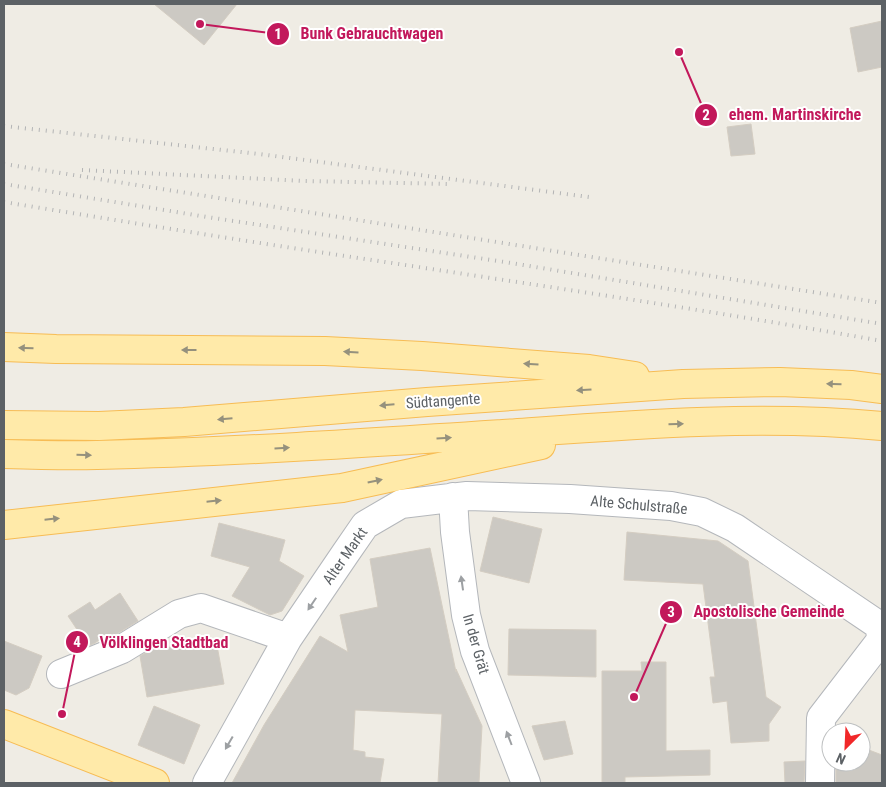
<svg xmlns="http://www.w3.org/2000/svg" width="886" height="787" viewBox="0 0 886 787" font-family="'Roboto Condensed',sans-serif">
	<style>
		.building { fill: #ccc9c3; stroke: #d4cdc2 }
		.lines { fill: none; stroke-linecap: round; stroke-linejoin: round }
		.minor-casing { stroke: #b4b7bb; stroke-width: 30 }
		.major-casing { stroke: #f7bc54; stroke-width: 30 }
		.minor { stroke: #fff; stroke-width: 28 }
		.major { stroke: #ffeaa9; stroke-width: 28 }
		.rail { stroke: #b3b4b5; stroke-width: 4; stroke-dasharray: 1 6; stroke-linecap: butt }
		.oneway { fill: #95917d }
		.oneway2 { fill: #9da0a3 }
		.labels { text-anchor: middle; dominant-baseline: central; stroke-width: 4; stroke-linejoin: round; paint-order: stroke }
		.street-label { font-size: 15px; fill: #5c6165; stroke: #fff }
		.leader { fill: none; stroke: #c2185b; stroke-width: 2 }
		.callout-dot { fill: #c2185b; stroke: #fff; stroke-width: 2 }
		.mark-label { font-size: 15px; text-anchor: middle; font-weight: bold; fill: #fff }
		.callout-label { font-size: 16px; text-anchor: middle; font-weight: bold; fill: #c2185b; stroke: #fff; stroke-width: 4; stroke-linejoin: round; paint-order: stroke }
	</style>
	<rect width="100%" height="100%" fill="#efece4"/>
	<path class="building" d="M154,4H237L204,45Z
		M882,21V67L858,72L850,28Z
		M751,124L755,154L731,156L727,127Z
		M493,517L542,529L529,583L480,571Z
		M219,523L285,540L279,561L304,576L282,611L270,615L232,596L250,567L211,556Z
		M627,532L718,541L748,561L766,697L781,707L769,724V741L731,743L727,701L713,703L710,677H715L703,584L624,580Z
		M430,548L456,672V669L482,726L479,783H438L442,714L355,710L353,750L365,752V757L384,759L380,783H232L264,725L320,636L348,652L340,615L378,607L370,559Z
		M120,593L138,621L115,635L108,638L106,635L95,643L88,646L68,616L90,602L95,610Z
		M509,629L596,630V677L508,675Z
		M216,640L224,684L147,697L140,656L156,647L158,649Z
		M4,641L42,656L29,688L16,695L4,690Z
		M641,662H666V751L710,750V775L625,777V783H602V671H642Z
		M154,706L200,725L184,764L138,745Z
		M565,721L573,754L544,760L532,726Z
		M861,747L882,755V783H836V762H861Z
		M805,761L804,783H785L784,762Z"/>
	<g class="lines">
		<g class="minor-casing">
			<path id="minor" d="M453,497L455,532L466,615L475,651L526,783
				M61,674L122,649L179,614L201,608L288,638
				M207,783L288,638L345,554L365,525L401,504L467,496L570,499L671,506L702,512L735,528L880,626L881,640L821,718L820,783"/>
		</g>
		<g class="major-casing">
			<path id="major" d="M4,347L56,349L325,351L422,356L589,369L635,376
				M4,425L99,426L184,422L427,402L683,384L780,382L851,385L882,389
				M4,454C35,455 66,456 97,455C232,452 367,443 503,434C628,425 757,414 882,426
				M4,525L342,488L541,445
				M4,724L155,783"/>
		</g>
		<use href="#minor" class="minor"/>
		<use href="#major" class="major"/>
		<path class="rail" d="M4,126L259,154L589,197
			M4,164L882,303
			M82,170L305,181L449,184
			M4,184L207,217L511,263L882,324
			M4,202C133,223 263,244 392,263C556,288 719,312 882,341"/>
	</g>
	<defs><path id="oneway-solid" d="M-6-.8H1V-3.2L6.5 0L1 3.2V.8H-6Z" transform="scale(1.25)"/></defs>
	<g class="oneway">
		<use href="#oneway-solid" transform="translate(26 348) rotate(-178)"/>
		<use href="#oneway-solid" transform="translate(189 350) rotate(-180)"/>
		<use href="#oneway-solid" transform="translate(351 352) rotate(-177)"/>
		<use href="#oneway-solid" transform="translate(531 364) rotate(-176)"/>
		<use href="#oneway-solid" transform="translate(834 384) rotate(-178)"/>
		<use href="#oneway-solid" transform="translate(584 390) rotate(176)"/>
		<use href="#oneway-solid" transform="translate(387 405) rotate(175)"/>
		<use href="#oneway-solid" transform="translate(225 419) rotate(175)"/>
		<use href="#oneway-solid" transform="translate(676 424) rotate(-2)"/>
		<use href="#oneway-solid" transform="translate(444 438) rotate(-4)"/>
		<use href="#oneway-solid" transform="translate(282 448) rotate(-3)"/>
		<use href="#oneway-solid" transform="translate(84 455) rotate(1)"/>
		<use href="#oneway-solid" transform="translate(375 481) rotate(-12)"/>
		<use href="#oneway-solid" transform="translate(214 501) rotate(-6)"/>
		<use href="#oneway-solid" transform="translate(52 519) rotate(-6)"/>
	</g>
	<g class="oneway2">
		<use href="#oneway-solid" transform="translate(462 583) rotate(-98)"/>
		<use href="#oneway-solid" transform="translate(312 604) rotate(124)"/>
		<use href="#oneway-solid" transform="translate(509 738) rotate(-111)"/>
		<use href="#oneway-solid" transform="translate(229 743) rotate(120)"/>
	</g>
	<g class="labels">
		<g class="street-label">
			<text transform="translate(443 401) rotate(-4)">Südtangente</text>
			<text transform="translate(639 505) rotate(5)">Alte Schulstraße</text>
			<text transform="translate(345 556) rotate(-55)">Alter Markt</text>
			<text transform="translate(476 644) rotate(74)">In der Grät</text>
		</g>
	</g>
	<path class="leader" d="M200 24L278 34M679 52L706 115M634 697L671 612M62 714L77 642"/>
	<g class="callout-dot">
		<circle cx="200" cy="24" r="5"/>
		<circle cx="679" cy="52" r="5"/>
		<circle cx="634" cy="697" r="5"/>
		<circle cx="62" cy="714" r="5"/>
		<circle cx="278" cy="34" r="12"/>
		<circle cx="706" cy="115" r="12"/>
		<circle cx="671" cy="612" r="12"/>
		<circle cx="77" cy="642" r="12"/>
	</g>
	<g class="mark-label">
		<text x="278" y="39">1</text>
		<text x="706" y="120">2</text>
		<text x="671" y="617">3</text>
		<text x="77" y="647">4</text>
	</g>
	<g class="callout-label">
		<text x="372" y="39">Bunk Gebrauchtwagen</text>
		<text x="795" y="120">ehem. Martinskirche</text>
		<text x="769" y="617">Apostolische Gemeinde</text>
		<text x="164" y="648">Völklingen Stadtbad</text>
	</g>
	<rect width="886" height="787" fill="none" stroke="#5c6165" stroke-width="10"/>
	<g transform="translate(846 747) rotate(204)"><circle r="24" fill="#ffffff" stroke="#bec0c1"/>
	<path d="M0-4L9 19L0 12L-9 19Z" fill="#f12829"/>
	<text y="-8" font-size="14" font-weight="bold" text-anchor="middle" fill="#5c6165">N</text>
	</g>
</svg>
